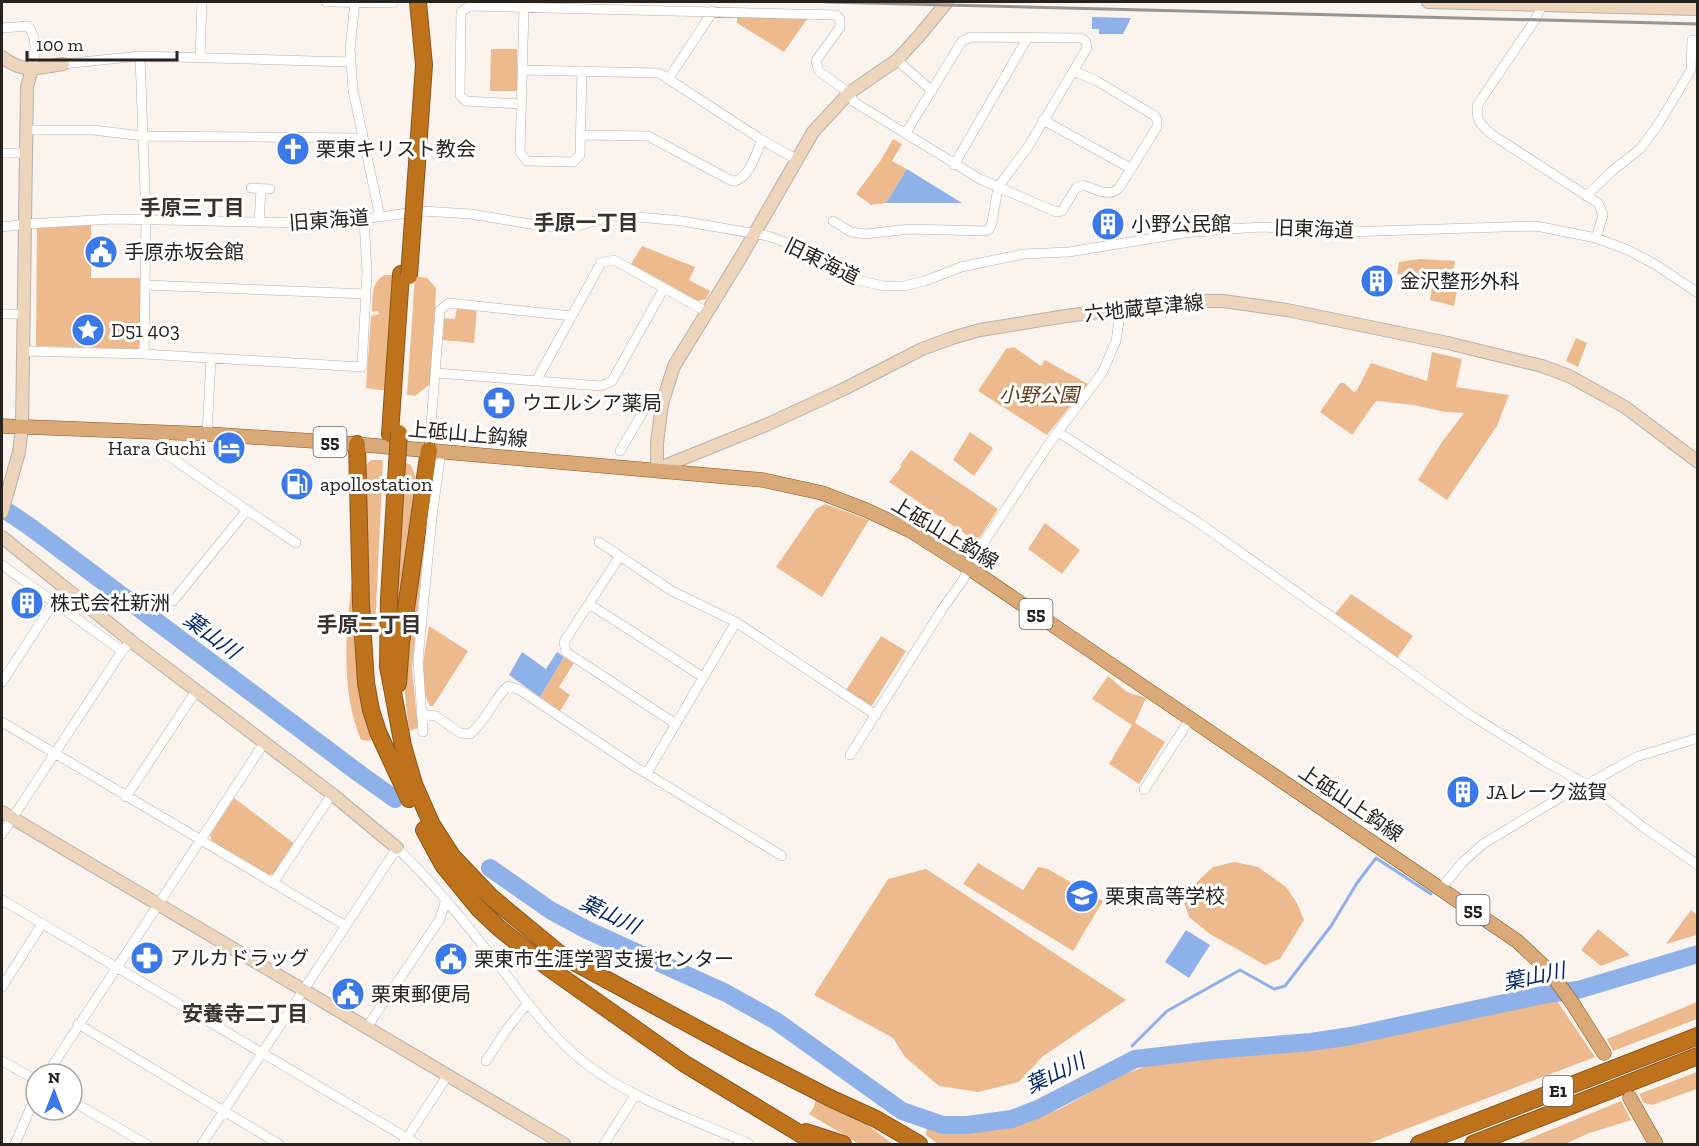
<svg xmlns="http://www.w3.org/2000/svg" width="1699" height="1146" viewBox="0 0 1699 1146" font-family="'Zilla Slab','Noto Sans JP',serif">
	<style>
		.green { fill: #edba8e }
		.water { fill: #8fb1e9 }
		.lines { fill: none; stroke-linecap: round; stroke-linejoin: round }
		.stream { stroke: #8fb1e9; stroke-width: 3 }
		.river { stroke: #8fb1e9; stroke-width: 18 }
		.street-casing { stroke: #b8b1ab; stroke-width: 10 }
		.secondary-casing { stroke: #b8b1ab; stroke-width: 14 }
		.primary-casing { stroke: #89561d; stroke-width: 15 }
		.highway-casing { stroke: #89561d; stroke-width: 18 }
		.street { stroke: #fff; stroke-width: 9 }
		.secondary { stroke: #ecd5bb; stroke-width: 12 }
		.primary { stroke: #d9aa77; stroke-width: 14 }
		.highway { stroke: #bf721c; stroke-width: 16 }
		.rail { stroke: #9a9490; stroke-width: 3 }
		.highway-bridge-casing { stroke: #89561d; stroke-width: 18; stroke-linecap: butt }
		.highway-bridge { stroke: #bf721c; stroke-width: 16 }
		.labels { text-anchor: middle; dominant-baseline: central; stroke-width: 6; stroke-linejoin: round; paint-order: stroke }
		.shield { fill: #fff; stroke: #666463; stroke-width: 1.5 }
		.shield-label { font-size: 18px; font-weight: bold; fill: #252220 }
		.poi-label { font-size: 20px; fill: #252220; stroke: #fff; text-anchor: start }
		.street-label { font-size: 20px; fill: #252220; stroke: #fff }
		.park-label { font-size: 20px; font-style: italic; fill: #603c17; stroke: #fff }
		.neighbourhood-label { font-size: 21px; font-weight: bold; fill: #39332f; stroke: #fff }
		.water-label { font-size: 21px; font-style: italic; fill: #032768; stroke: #fff }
	</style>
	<rect width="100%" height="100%" fill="#fbf3ed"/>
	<path class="green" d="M737,17L807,19L784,52L737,23Z
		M491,49H517V91H490Z
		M893,139L902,144L892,161L907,169L886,203L871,205L856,194L881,160Z
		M91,225V278H141L140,347L137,349L36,346L37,228Z
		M642,246L695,267L689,280L710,291L706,299L698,301L631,264Z
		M1420,259L1455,261L1452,279L1459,281L1454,306L1430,300L1433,282L1397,274L1399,262Z
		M385,275H395L387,391L366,388L371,316L379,314L378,311L372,312C373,297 370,282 385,275Z
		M415,276L427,278L436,288L431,383L415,396L407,395Z
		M457,308L477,310L474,343L443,340L444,318L455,319Z
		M1576,338L1587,343L1578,367L1566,361Z
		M1014,347L1041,366L1045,360L1088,384L1047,435L978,391L1006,349Z
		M1432,352L1462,359L1456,387L1509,395L1497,426L1447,500L1418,480L1442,442L1464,413L1445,412L1413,405L1376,401L1352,435L1320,412L1340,383H1344L1354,392L1357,390L1371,363L1427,381Z
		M970,432L993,448L974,476L953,460Z
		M911,450L998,509L977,542L889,482L901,467L900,465Z
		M371,460H383L375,630L368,629L365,466Z
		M404,462L411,465L417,481L400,603L394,602Z
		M825,504L869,520L822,597L776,567L816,509Z
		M1045,523L1080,550L1062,574L1028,549Z
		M422,544H424L412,669L418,728L409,731L404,685Z
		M352,581H355L375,738L369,741L361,740C340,690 346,632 352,581Z
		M1351,594L1413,636L1397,658L1335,614Z
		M429,626L468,651L433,706H430C417,683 425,651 429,626Z
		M881,636L906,651L873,704L870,706L846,690Z
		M564,657L574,663L559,687L570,695L560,711L540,697Z
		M1108,676L1127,692L1146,698L1135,723L1165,742L1139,784L1109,764L1132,725L1092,699Z
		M234,798L295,844L276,873L269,875L212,842L210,835Z
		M1234,862L1258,867L1286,887L1297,903L1304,920L1280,959L1265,965L1210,934L1189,917L1184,901L1197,882L1213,867Z
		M978,863L1023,890L1038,867L1048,869L1103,901L1073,951L963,884Z
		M926,869L1126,1000L1042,1057L1019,1082L978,1092L939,1086L905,1057L893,1038L814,995L888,879Z
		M1691,910L1697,915V935L1666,944Z
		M1598,929L1630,955L1601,966L1581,950Z
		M1555,998L1595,1057L1367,1144H938L926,1135L927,1127L965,1129L1008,1124L1058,1110L1124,1074L1156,1063L1349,1044Z
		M1697,1002V1019L1613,1051L1607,1039Z
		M1697,1072V1089L1652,1105L1644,1103L1639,1094Z
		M816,1098L859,1119L893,1144H859L809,1114L814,1107Z
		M1621,1101L1631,1120L1587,1134L1565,1144H1516Z"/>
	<path class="water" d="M1092,17L1131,18L1123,34H1099V29H1092Z
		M907,169L962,203H886Z
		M522,652L546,669L557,652L564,657L540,697L509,675Z
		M1186,930L1210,945L1189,978L1165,962Z"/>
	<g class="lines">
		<path class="stream" d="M1132,1046L1167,1011L1240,970L1274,989L1285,986L1331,926L1357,883L1376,858L1431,894
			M1120,1068L1135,1059"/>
		<path class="river" d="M2,508L29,526L360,774L395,799
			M490,868L550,910L587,930L726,993L776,1021L902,1111L943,1125H967L1012,1119L1038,1109L1135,1059L1213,1050L1311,1042L1351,1036L1547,994L1578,990L1698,954"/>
		<g class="street-casing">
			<path id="street" d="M326,2L393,3
				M355,2L350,49L353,90L380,217
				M1544,2L1535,20L1478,104C1475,119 1480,124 1491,134L1598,203L1603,215L1596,238
				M524,8L520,152L527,161L573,162L580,155L582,71
				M2,28L28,26C37,36 36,55 32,69
				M140,56L146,219L144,354
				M200,57L202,2
				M897,60L932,91
				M63,64L140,56L350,62
				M522,70L659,73L762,140L796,159
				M669,78L713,11
				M521,104L466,101L460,95L461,12L470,6L836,15L840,19V27L816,61L819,71L849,93L854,102L980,179L1056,212L1062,211L1076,188L1083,185C1096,189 1108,198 1119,188L1157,127V120L1155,116L1097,81L1073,71
				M1043,120L1130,168
				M26,130H93L143,136L363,138
				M581,135L648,136L732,181C748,182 756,153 762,140
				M2,153H26
				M954,165L1028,37
				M251,188L270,189
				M1586,196L1612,171L1640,149L1658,125L1691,70L1692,40H1698
				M833,221L851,232L866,234L910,229L984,231L989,229L992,223L998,187L1028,147L1087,48L1086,42L1081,38L971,37L962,41L905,134
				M259,223L261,189
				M2,227L26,224L113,219L308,223L364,219L422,211L471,214L548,227H574L612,216H627L682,221L768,236L784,242L858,280L883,286H904L925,281L961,267L1023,254L1069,252L1185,233L1227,229L1263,227L1346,232L1536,226L1596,238L1628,250L1656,265L1698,293
				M146,285L366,294
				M2,314H24
				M23,351L144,354L362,367L367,272L364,219
				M436,373L601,386L612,381L664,288
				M536,381L601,263L614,260L707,312
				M165,432L164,445L167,455L247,510L173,601
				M1058,432L1199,523L1469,714L1543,760L1596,790L1643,827L1698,865
				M207,434L211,358
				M429,450L440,310L449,303L572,316
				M620,451L646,407L662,404
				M247,510L296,543
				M599,542L672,591L736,622L876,715
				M620,556L564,642L566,652L676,724
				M2,565L122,651
				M589,604L703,677
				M2,682L54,602
				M421,714L436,716L460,733L470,734C486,721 493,700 508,686L520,690L634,766L782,856
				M2,722L346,926
				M423,732L418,659L432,517L441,451
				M850,755L943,608L963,580L974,557L1051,441L1102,373L1116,341L1121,309
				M647,773L736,622
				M1144,790L1190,719
				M126,797L196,691
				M2,834L122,651L131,641
				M273,883L332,794
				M1441,888L1463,862L1483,844L1566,794L1586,785L1636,757L1698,738
				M2,900L417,1144
				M2,987L42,924
				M78,1024L279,1144
				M367,1027L440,919L446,899
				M2,1061L36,1080
				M486,1061L507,1029L528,1003
				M47,1074L264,743
				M72,1101L146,1144
				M15,1144L36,1095
				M202,1144L397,848C437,886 470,929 504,972C530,1006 555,1041 589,1066C636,1101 696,1120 749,1144
				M403,1144L448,1075
				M604,1144L636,1094"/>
		</g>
		<g class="secondary-casing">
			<path id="secondary" d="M947,2L919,36L897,60L849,93L813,132L741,257L674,366L662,404L657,443V469L766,425L844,389L922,349L952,338L980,330L1066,316L1187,301H1223L1287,310L1448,343L1542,366L1569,376L1625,407L1698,462
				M1428,2L1698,9
				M2,57C24,74 37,68 63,64
				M2,512L19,452L22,427L27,87L32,69
				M2,537L131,641L332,794L397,848
				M2,812L564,1144"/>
		</g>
		<g class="primary-casing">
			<path id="primary" d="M2,426L207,434L344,443L763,480L822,493L866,510L911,531L969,568L1517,941L1550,972L1571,1001L1604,1053
				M1630,1098L1656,1144"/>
		</g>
		<g class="highway-casing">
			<path id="highway" d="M390,434L401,274
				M357,444L361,604L366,683L371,710L378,732L409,799
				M397,464L389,599L388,666L403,746L414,784L432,825L452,856L491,897L561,955L746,1055L832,1099L876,1119L919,1144
				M398,684L401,643L429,450
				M424,830L443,865L479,909L499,928L549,968L685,1064L817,1144
				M806,1132L843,1144
				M1419,1144L1698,1036
				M1473,1144L1698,1056"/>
		</g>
		<use href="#street" class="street"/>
		<use href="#secondary" class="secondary"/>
		<use href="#primary" class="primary"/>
		<use href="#highway" class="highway"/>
		<path class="rail" d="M825,2L1698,24"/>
		<g class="highway-bridge-casing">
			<path id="highway-bridge" d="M409,276L424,65L418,2
				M397,464L399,433"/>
		</g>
		<use href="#highway-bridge" class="highway-bridge"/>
	</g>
	<defs>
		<g id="church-disc" transform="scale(1.725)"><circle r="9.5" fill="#3b79e8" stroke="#fff"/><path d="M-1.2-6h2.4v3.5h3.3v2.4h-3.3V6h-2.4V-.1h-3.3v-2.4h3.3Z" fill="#fff"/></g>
		<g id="building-disc" transform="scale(1.725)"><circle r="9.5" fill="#3b79e8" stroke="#fff"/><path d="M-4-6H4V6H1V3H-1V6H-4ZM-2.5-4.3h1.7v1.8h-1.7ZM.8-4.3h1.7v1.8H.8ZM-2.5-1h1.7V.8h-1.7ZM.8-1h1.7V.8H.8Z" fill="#fff"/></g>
		<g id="civic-disc" transform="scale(1.725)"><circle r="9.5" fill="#3b79e8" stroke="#fff"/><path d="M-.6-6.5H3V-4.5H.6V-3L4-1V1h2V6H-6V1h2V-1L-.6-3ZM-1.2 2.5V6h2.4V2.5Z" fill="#fff"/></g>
		<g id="sight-disc" transform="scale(1.725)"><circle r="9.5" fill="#3b79e8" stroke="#fff"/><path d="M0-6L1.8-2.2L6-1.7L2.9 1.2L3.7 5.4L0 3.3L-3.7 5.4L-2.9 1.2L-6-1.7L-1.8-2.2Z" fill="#fff"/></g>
		<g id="pharmacy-disc" transform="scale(1.725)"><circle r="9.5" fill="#3b79e8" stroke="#fff"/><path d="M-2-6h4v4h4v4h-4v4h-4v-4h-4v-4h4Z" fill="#fff"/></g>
		<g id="hotel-disc" transform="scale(1.725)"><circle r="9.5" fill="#3b79e8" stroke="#fff"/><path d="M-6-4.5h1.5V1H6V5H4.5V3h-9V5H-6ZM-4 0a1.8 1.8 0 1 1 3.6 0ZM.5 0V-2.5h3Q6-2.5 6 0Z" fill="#fff"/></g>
		<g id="fuel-disc" transform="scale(1.725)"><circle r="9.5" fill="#3b79e8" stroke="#fff"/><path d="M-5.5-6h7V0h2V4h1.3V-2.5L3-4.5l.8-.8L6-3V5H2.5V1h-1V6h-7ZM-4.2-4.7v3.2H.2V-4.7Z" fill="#fff"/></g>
		<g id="school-disc" transform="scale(1.725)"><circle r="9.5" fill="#3b79e8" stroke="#fff"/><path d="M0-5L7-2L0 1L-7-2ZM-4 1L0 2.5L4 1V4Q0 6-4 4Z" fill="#fff"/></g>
	</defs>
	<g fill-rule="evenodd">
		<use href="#church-disc" x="293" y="149"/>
		<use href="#building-disc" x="1108" y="224"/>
		<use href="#civic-disc" x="101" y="252"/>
		<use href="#building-disc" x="1377" y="281"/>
		<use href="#sight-disc" x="88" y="330"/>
		<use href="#pharmacy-disc" x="499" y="403"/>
		<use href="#hotel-disc" x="229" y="448"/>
		<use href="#fuel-disc" x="297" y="484"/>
		<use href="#building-disc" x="27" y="603"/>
		<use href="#building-disc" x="1463" y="792"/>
		<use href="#school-disc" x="1082" y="896"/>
		<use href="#pharmacy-disc" x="147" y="958"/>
		<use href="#civic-disc" x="451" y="959"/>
		<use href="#civic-disc" x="348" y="994"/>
	</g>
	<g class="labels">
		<g class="shield">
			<rect x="313.5" y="427" width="33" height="30" rx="4.5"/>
			<rect x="1019.5" y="599" width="33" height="30" rx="4.5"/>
			<rect x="1456.5" y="895" width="33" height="30" rx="4.5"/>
			<rect x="1543" y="1076" width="30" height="30" rx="4.5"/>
		</g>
		<g class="shield-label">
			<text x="330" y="442">55</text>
			<text x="1036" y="614">55</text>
			<text x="1473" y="910">55</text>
			<text x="1558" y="1091">E1</text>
		</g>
		<g class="poi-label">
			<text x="316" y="149">栗東キリスト教会</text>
			<text x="1131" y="224">小野公民館</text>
			<text x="124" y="252">手原赤坂会館</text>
			<text x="1400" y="281">金沢整形外科</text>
			<text x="111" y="330">D51 403</text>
			<text x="522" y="403">ウエルシア薬局</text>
			<text x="206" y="448" text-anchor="end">Hara Guchi</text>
			<text x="320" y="484">apollostation</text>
			<text x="50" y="603">株式会社新洲</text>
			<text x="1486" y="792">JAレーク滋賀</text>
			<text x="1105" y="896">栗東高等学校</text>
			<text x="170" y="958">アルカドラッグ</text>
			<text x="474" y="959">栗東市生涯学習支援センター</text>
			<text x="371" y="994">栗東郵便局</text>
		</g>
		<g class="street-label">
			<text transform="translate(329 220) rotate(-4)">旧東海道</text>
			<text transform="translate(1314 229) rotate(2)">旧東海道</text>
			<text transform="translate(822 261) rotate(26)">旧東海道</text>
			<text transform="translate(1144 308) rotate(-6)">六地蔵草津線</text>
			<text transform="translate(468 434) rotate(5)">上砥山上鈎線</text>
			<text transform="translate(945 533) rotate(31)">上砥山上鈎線</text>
			<text transform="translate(1351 803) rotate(34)">上砥山上鈎線</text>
		</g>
		<g class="park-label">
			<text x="1039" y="395">小野公園</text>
		</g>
		<g class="neighbourhood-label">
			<text x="192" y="207">手原三丁目</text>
			<text x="586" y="222">手原一丁目</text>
			<text x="369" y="624">手原二丁目</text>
			<text x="245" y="1013">安養寺二丁目</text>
		</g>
		<g class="water-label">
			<text transform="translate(212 635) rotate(36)">葉山川</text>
			<text transform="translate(610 914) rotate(25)">葉山川</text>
			<text transform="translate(1534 976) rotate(-12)">葉山川</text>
			<text transform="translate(1055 1073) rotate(-26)">葉山川</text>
		</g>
	</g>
	<rect width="1699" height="1146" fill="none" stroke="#252220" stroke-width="6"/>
	<g transform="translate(54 1092)"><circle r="28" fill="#ffffff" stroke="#a8a7a6" stroke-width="1.5"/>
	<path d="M0-4.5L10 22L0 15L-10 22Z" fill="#3b79e8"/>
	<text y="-9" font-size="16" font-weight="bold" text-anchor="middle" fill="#252220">N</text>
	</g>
	<path d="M27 51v9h150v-9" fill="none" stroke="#252220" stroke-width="3"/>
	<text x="36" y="51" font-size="18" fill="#252220" stroke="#ffffff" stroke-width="4.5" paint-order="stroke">100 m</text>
</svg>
